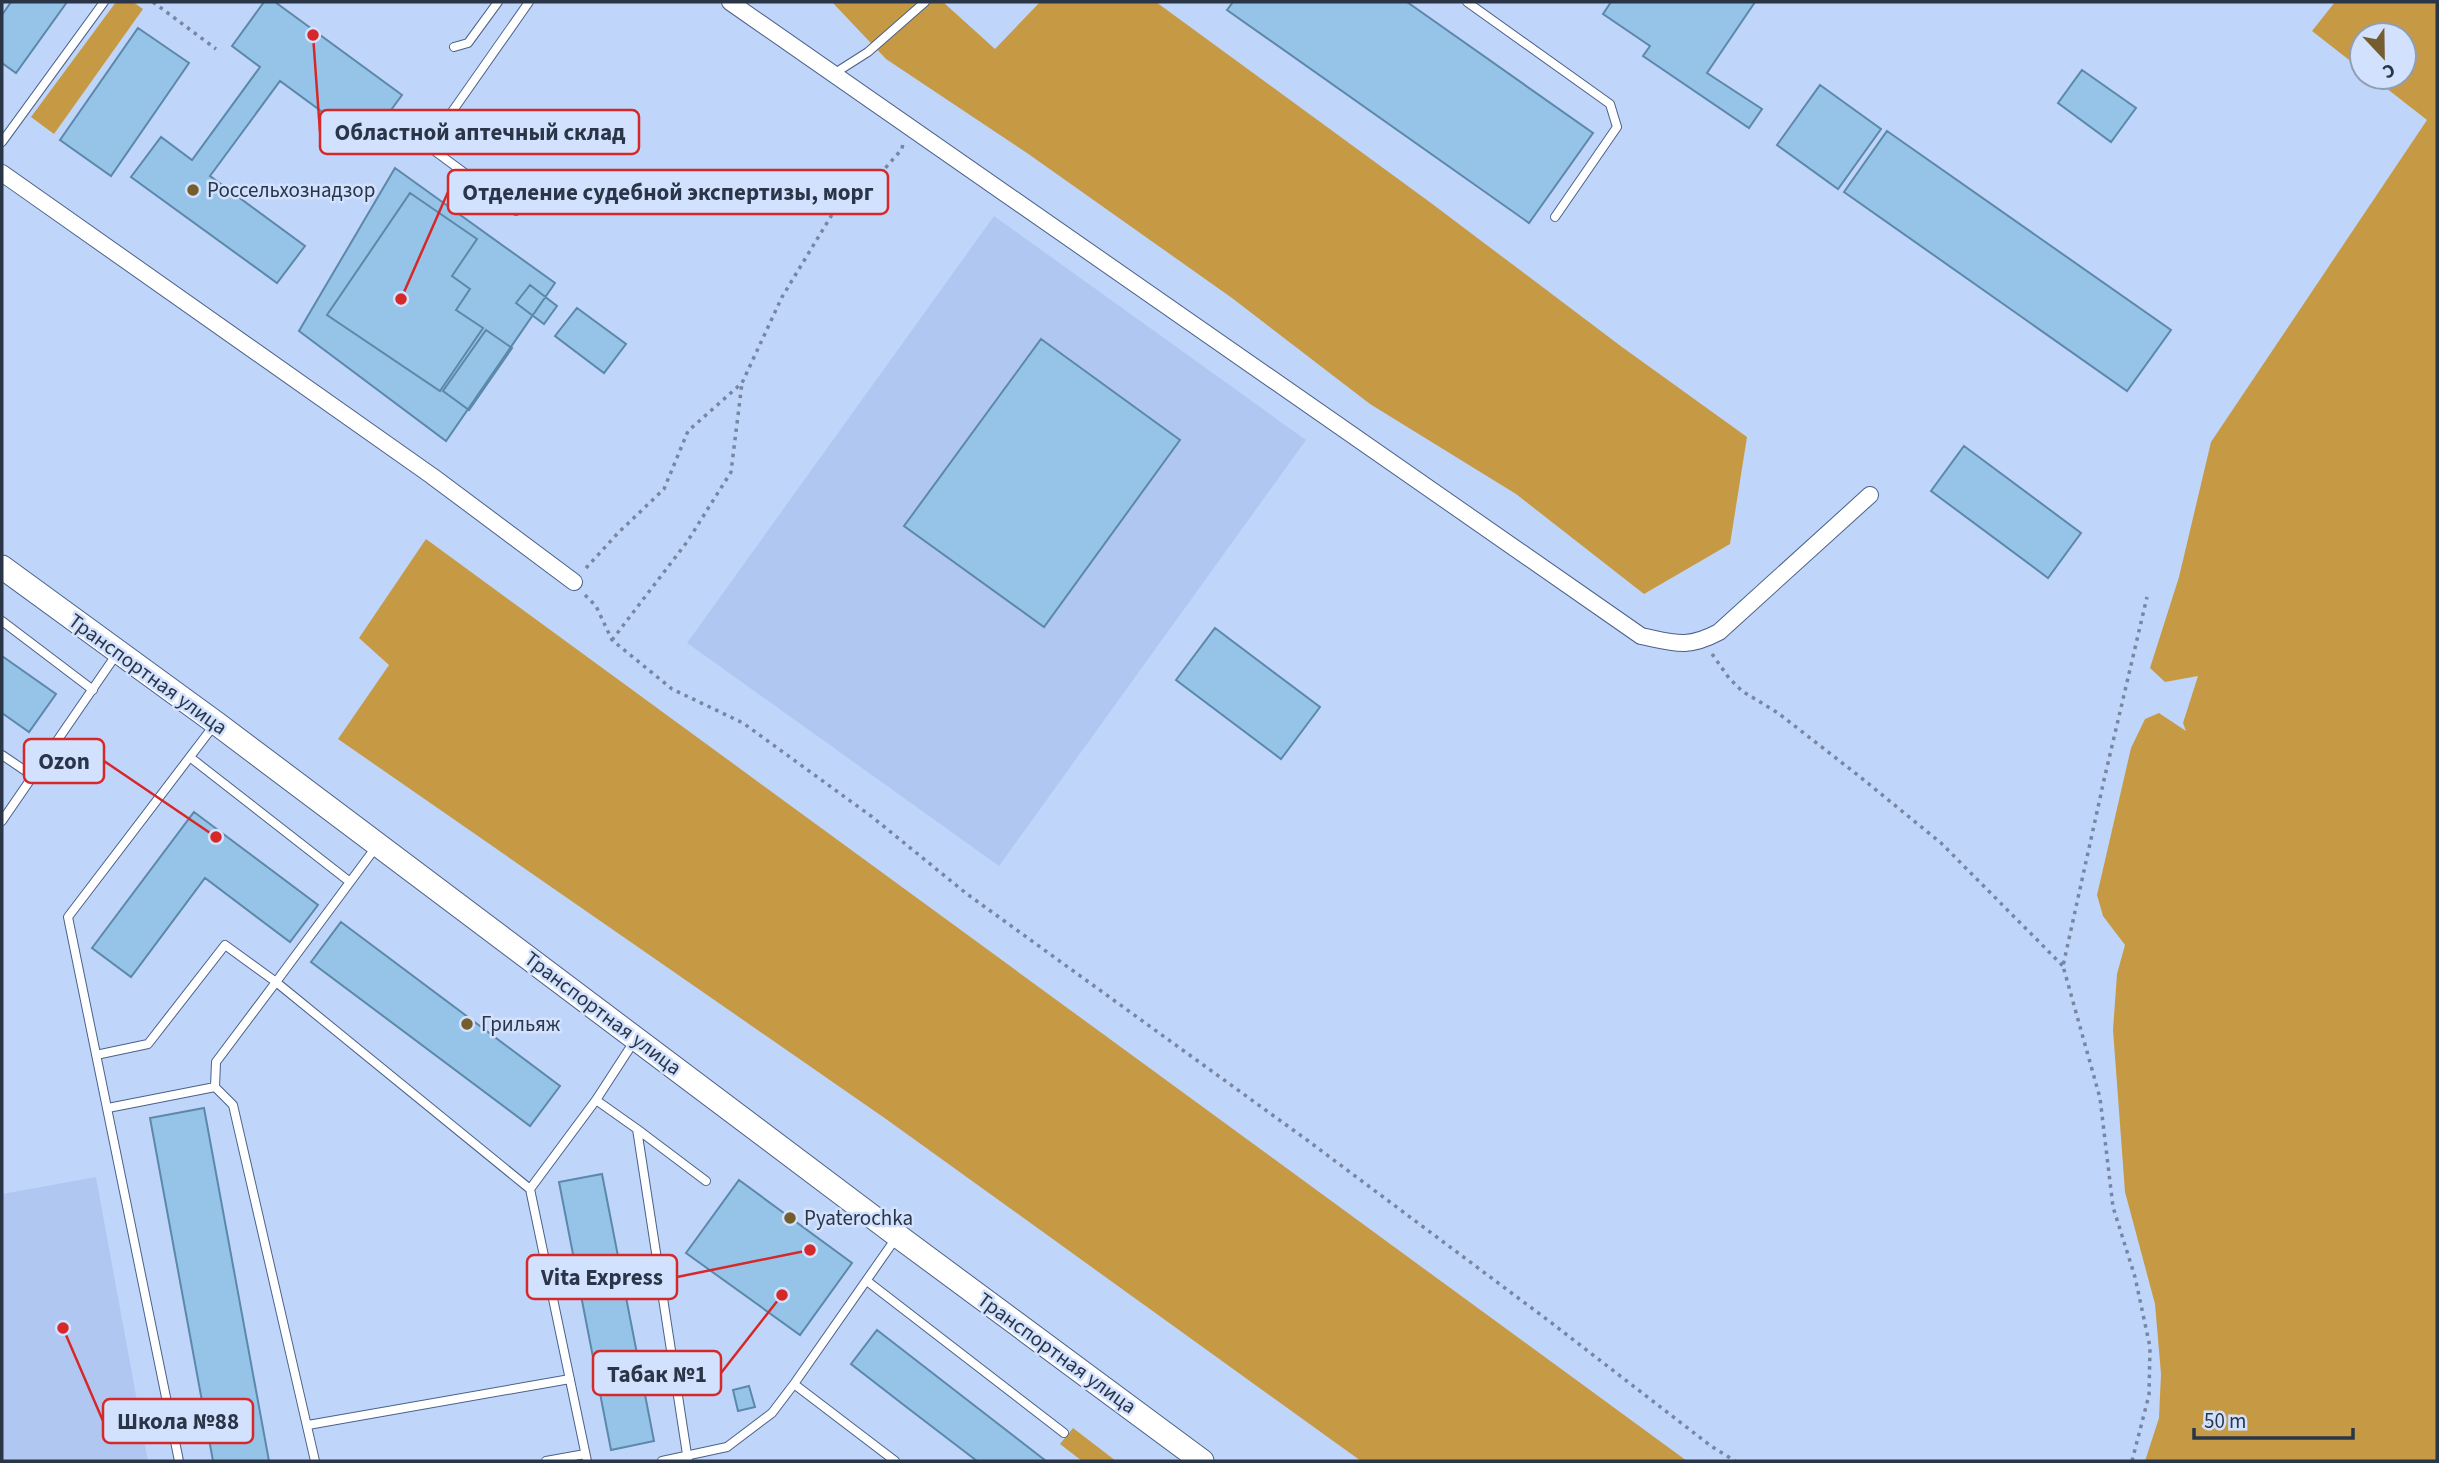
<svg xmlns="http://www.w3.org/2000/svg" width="2439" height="1463" viewBox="0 0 2439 1463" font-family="'Source Sans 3',sans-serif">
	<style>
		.built { fill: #b0c8f1 }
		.green { fill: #c69a44 }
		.building { fill: #96c4e8; stroke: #5c88aa; stroke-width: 2 }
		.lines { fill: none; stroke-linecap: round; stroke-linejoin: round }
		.lane-casing { stroke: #4b6189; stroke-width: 10 }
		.street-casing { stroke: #4b6189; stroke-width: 18 }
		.secondary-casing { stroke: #4b6189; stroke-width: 25 }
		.path { stroke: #7786a2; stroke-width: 3.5; stroke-dasharray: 3.5 5; stroke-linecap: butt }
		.lane { stroke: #fff; stroke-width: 8 }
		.street { stroke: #fff; stroke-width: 16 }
		.secondary { stroke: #fff; stroke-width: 23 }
		.poi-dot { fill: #765d2e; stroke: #d2e2fe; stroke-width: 2.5 }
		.labels { text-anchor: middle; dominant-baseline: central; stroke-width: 5; stroke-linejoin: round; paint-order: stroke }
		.poi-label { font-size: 21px; fill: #2b3548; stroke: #d2e2fe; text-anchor: start }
		.street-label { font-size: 21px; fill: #2b3548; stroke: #d2e2fe }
		.leader { fill: none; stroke: #d62828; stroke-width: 2.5 }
		.callout-dot { fill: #d62828; stroke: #d2e2fe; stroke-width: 2.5 }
		.callout { fill: #d2e2fe; stroke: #d62828; stroke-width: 2.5 }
		.callout-label { font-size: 23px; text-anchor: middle; font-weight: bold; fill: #2b3548 }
	</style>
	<rect width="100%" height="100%" fill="#c0d5fa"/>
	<path class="built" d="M994,216L1306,440L999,866L687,643Z
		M96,1177L148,1461H2V1194Z"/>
	<path class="green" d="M116,2H133L143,9L54,134L31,117Z
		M832,2H943L995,49L1040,2H1156L1431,203L1622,347L1747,437L1730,544L1644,594L1516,494L1370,404L1232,298L1027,153L886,59Z
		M2335,2H2437V1461H2145L2159,1418L2161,1374L2155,1304L2125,1192L2113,1030L2117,974L2125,945L2103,916L2097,895L2131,748L2145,719L2159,713L2186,731L2183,723L2198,676L2165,682L2150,668L2179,577L2211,442L2427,120L2372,77H2404V35H2362V70L2312,31Z
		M426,539L1687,1461H1361L886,1119L338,739L389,665L359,638Z
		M1073,1428L1116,1461H1082L1060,1444Z"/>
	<path class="building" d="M11,2H67L16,73L2,63V15Z
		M264,2H275L402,95L366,144L280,81L210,176L305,246L277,283L131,177L161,137L192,160L260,67L232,46Z
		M1233,2H1407L1593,133L1529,223L1227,10Z
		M1611,2H1755L1707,73L1762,109L1749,128L1643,56L1650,46L1603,14Z
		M138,28L189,63L111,176L60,140Z
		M2082,70L2136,108L2111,142L2058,103Z
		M1820,85L1881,129L1838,189L1777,145Z
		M1887,131L2171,330L2127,391L1844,192Z
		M395,168L555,283L446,441L299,331Z
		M410,193L477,239L452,276L470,289L456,310L483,328L440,391L327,315Z
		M530,285L557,306L544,324L516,303Z
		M577,308L626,344L604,373L555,336Z
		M486,330L512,348L469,410L443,391Z
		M1041,339L1180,440L1044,627L904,526Z
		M1964,446L2081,533L2048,578L1931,491Z
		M1215,628L1320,707L1281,759L1176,680Z
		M2,656L56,694L29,732L2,713Z
		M194,812L318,905L290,942L205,878L131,977L92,948Z
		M341,922L560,1086L530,1126L311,962Z
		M204,1108L269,1461H213L150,1118Z
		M602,1174L654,1441L611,1450L559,1182Z
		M739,1180L852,1263L800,1335L686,1253Z
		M877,1330L966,1399L1046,1461H977L909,1409L851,1364Z
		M749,1386L755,1407L738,1411L733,1390Z"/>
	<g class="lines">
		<g class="lane-casing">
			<path id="lane" d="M1467,2L1610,104L1617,127L1555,217
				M454,47L468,43L498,2
				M835,73L868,52L925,2
				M2,142L104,2
				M516,211L428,146L529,2
				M2,621L93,690
				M2,755L33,776
				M191,758L350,882
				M2,821L116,655
				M376,847L276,982L530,1189L587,1461
				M96,1055L148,1044L225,945L276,982L216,1062L215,1087
				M596,1100L637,1129L688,1461
				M108,1108L215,1087L233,1105L315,1461
				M637,1129L706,1181
				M530,1189L596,1100L635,1040
				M867,1281L1064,1433
				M308,1425L570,1379
				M179,1461L68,917L215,724
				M546,1461L585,1454
				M662,1461L727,1447L772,1413L794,1384
				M895,1461L794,1384L896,1238"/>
		</g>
		<g class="street-casing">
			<path id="street" d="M730,2L1641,636C1675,643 1687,649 1719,632L1870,495
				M2,173L432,476L574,582"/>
		</g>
		<g class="secondary-casing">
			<path id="secondary" d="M2,567L216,723L898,1236L1202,1461"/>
		</g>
		<path class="path" d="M153,2L216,49
			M586,568L618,533L664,489L688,431L742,383L782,297L836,208L858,184L881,173L902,149L903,143
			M585,595L596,606L612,640L672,689L743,723L871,816L967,894L1307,1140L1549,1321L1711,1446L1735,1461
			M612,640L687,542L731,472L742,383
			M1712,654L1729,678L1742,691L1778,713L1859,776L1941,843L2063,966
			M2132,1461L2149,1395L2150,1347L2135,1277L2113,1207L2100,1098L2063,966L2104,780L2147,597"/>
		<use href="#lane" class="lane"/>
		<use href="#street" class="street"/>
		<use href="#secondary" class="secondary"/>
	</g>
	<g class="poi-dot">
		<circle cx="193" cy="190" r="7"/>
		<circle cx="467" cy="1024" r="7"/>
		<circle cx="790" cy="1218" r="7"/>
	</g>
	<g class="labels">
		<g class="poi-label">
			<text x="207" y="190">Россельхознадзор</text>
			<text x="481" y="1024">Грильяж</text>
			<text x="804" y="1218">Pyaterochka</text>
		</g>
		<g class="street-label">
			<text transform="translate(148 674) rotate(36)">Транспортная улица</text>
			<text transform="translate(603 1013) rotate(37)">Транспортная улица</text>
			<text transform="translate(1057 1353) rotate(36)">Транспортная улица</text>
		</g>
	</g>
	<path class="leader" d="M313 35L320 132M401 299L448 192M216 837L104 761M810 1250L677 1277M782 1295L721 1373M63 1328L103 1421"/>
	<g class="callout-dot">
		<circle cx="313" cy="35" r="7"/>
		<circle cx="401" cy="299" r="7"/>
		<circle cx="216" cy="837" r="7"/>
		<circle cx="810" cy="1250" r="7"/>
		<circle cx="782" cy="1295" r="7"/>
		<circle cx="63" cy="1328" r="7"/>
	</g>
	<g class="callout">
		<rect x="320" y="110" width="319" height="44" rx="7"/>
		<rect x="448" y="170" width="440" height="44" rx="7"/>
		<rect x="24" y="739" width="80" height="44" rx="7"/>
		<rect x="527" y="1255" width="150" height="44" rx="7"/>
		<rect x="593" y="1351" width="128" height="44" rx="7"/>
		<rect x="103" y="1399" width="150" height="44" rx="7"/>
	</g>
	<g class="callout-label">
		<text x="480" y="140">Областной аптечный склад</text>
		<text x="668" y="200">Отделение судебной экспертизы, морг</text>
		<text x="64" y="769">Ozon</text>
		<text x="602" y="1285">Vita Express</text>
		<text x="657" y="1382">Табак №1</text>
		<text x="178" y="1429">Школа №88</text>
	</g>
	<rect width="2439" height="1463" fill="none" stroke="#2b3548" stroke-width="7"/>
	<g transform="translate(2383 56) rotate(158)"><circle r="33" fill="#d2e2fe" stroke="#8f9db5" stroke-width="2"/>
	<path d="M0-5L12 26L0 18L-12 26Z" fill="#765d2e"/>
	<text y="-10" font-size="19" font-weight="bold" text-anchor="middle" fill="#2b3548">С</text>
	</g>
	<path d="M2194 1428v10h159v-10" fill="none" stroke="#2b3548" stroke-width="3.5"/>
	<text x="2204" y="1428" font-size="21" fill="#2b3548" stroke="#d2e2fe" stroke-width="5" paint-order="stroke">50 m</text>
</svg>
